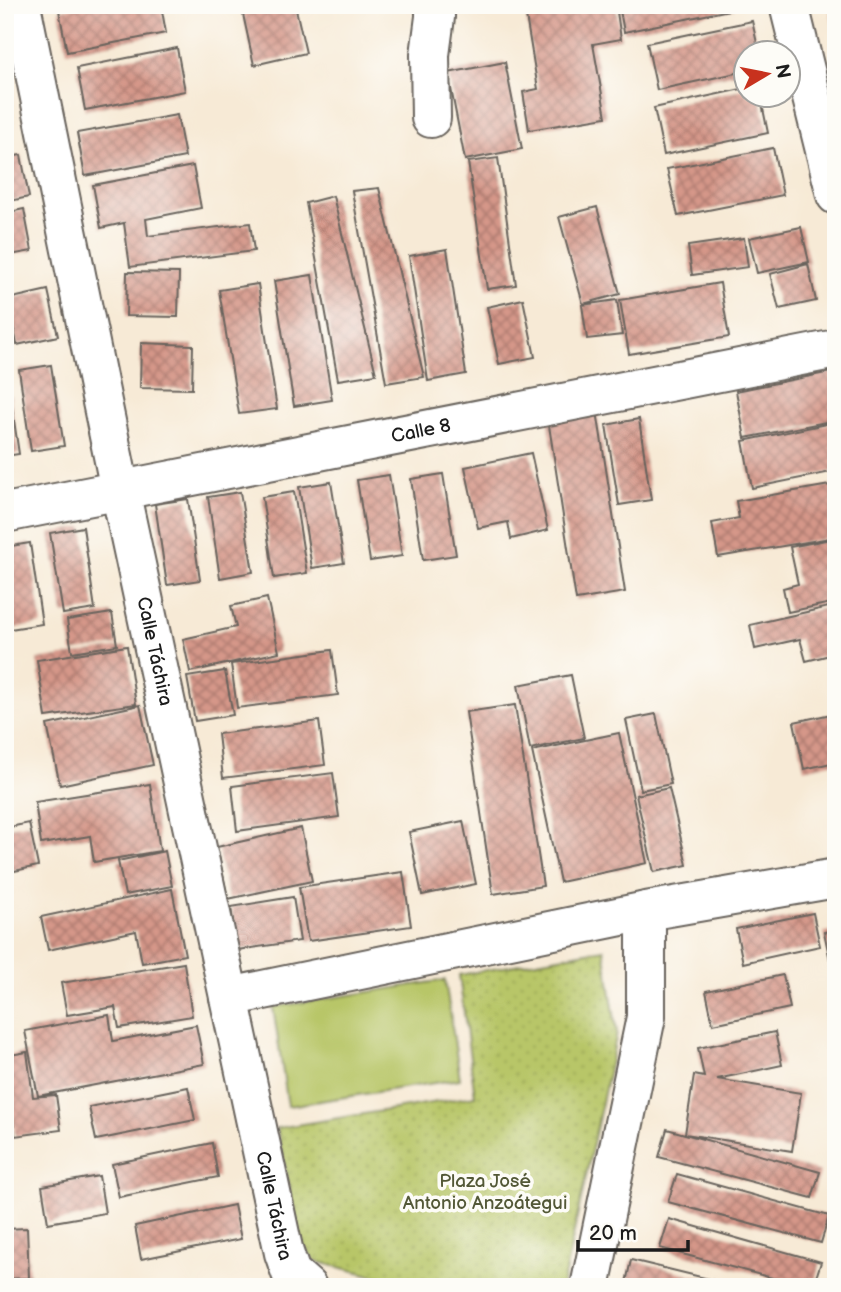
<svg xmlns="http://www.w3.org/2000/svg" width="841" height="1292" viewBox="0 0 841 1292" font-family="'Balsamiq Sans',sans-serif">
	<style>
		.park { fill: url(#park-dots); stroke: #6a7142; stroke-width: 2 }
		.garden { fill: #b8c668; stroke: #6a7142; stroke-width: 2 }
		.building { fill: url(#building-cross-hatch) }
		.lines { fill: none; stroke-linecap: round; stroke-linejoin: round }
		.minor-casing { stroke: #69645d; stroke-width: 42 }
		.minor { stroke: #fff; stroke-width: 38 }
		.labels { text-anchor: middle; dominant-baseline: central; stroke-width: 7; stroke-linejoin: round; paint-order: stroke }
		.street-label { font-size: 19px; fill: #1c1c1c; stroke: #fdfcf7 }
		.park-label { font-size: 19px; fill: #535837; stroke: #fdfcf7 }
	</style>
	<defs>
		<pattern id="park-dots" width="8" height="8" patternUnits="userSpaceOnUse" patternTransform="scale(1.75)"><rect width="8" height="8" fill="#b8c668"/><path d="M2 2h.1M6 6h.1" fill="none" stroke="#9eaa5a" stroke-width="1.8" stroke-linecap="round"/></pattern>
		<pattern id="building-cross-hatch" width="8" height="8" patternUnits="userSpaceOnUse" patternTransform="scale(1.75)"><rect width="8" height="8" fill="#d59789"/><path d="M0 0l8 8M0 8l8-8" fill="none" stroke="#ac7a6f"/></pattern>
	</defs>
	<rect width="100%" height="100%" fill="#fdfcf7"/>
	<filter id="ink" filterUnits="userSpaceOnUse"><feTurbulence type="fractalNoise" baseFrequency=".0143" numOctaves="2"/><feDisplacementMap in="SourceGraphic" scale="14" xChannelSelector="R" yChannelSelector="G"/><feConvolveMatrix kernelMatrix="1 2 1 2 8 2 1 2 1" color-interpolation-filters="sRGB"/></filter>
	<filter id="wash" filterUnits="userSpaceOnUse"><feTurbulence type="fractalNoise" baseFrequency=".00686" numOctaves="4" result="noise"/><feDisplacementMap in="SourceGraphic" scale="28" xChannelSelector="R" yChannelSelector="G"/><feGaussianBlur stdDeviation="1.57" result="paint"/><feColorMatrix in="noise" values="0 0 0 0 0 0 0 0 0 0 0 0 0 0 0 0 0 1.4 0 .05"/><feComposite in="paint" operator="in"/></filter>
	<g filter="url(#wash)">
		<rect width="100%" height="100%" fill="#f7ead6"/>
		<path class="park" d="M604,949L617,1033L562,1287H419L315,1261L301,1243L277,1128L475,1096L459,975Z"/>
		<path class="garden" d="M445,980L460,1079L288,1106L273,1007Z"/>
		<g id="blocks">
			<path class="building" d="M84,5H161L166,33L67,52L59,10Z
				M241,5H295L306,53L254,65Z
				M556,5H616L621,39L593,44L606,117L529,130L523,92L538,89L525,10Z
				M619,5H733L734,9L624,32Z
				M836,5V34H835L829,6Z
				M752,21L759,52H746V71L657,90L647,43Z
				M177,48L185,91L85,110L77,68Z
				M505,62L522,149L465,160L448,73Z
				M746,88V94H760L768,133L664,155L654,108Z
				M177,115L185,157L85,176L77,133Z
				M773,148L783,195L678,216L667,169Z
				M21,155L29,197L5,202V158Z
				M498,158L516,285L487,289L468,162Z
				M193,166L201,208L146,219L148,236L250,223L254,251L130,267L124,223L101,228L93,185Z
				M379,188L424,377L386,383L352,191Z
				M333,196L376,374L338,380L306,203Z
				M597,207L620,294L583,304L559,217Z
				M24,209L32,251L5,256V213Z
				M801,227L809,262L757,273L749,238Z
				M744,238L748,267L692,275L688,246Z
				M447,249L466,374L428,381L409,256Z
				M808,264L816,301L779,309L770,274Z
				M127,272L179,273L178,317L126,316Z
				M312,275L332,400L294,406L274,281Z
				M720,283L729,337L629,354L620,300Z
				M258,284L277,409L239,414L219,290Z
				M48,290L58,336L17,345L8,299Z
				M523,299L535,357L499,364L487,307Z
				M617,300L622,335L587,339L582,305Z
				M141,343L193,345L192,389L140,388Z
				M51,365L64,446L31,451L19,370Z
				M836,371V420L745,438L736,391Z
				M7,373L19,454L5,456V374Z
				M597,411L625,592L576,600L548,419Z
				M639,419L651,500L619,505L606,425Z
				M836,422V471L752,488L743,441Z
				M531,453L548,530L511,539L508,522L478,528L465,467Z
				M443,474L456,555L423,560L411,479Z
				M389,475L402,556L370,561L357,480Z
				M331,482L344,563L312,568L299,487Z
				M836,484V537L718,557L712,523L739,518L736,501Z
				M240,492L253,572L220,578L208,497Z
				M294,492L307,573L274,578L262,497Z
				M188,499L200,580L167,585L155,504Z
				M83,527L95,609L63,614L50,533Z
				M836,538V602L788,612L783,588L798,584L790,547Z
				M30,543L42,624L10,629L5,600V547Z
				M267,598L279,652L190,672L183,639L236,627L231,606Z
				M833,606L836,620V682L830,655L806,661L800,639L755,649L750,625Z
				M112,613L117,645L72,652L67,620Z
				M127,646L136,704L46,717L37,660Z
				M332,650L338,695L237,708L231,664Z
				M225,671L233,715L195,721L187,677Z
				M571,675L584,738L530,749L518,685Z
				M140,705L153,765L60,785L47,725Z
				M515,705L543,886L493,894L466,712Z
				M836,713V762L804,769L794,722Z
				M656,714L671,784L641,790L626,720Z
				M319,721L325,765L223,778L218,734Z
				M619,733L647,863L560,882L532,751Z
				M333,773L339,817L237,831L232,786Z
				M150,784L160,851L94,862L90,836L41,844L35,802Z
				M669,788L687,865L654,872L636,795Z
				M463,821L476,884L422,895L409,832Z
				M29,823L38,866L5,873V828Z
				M301,828L312,881L228,899L217,847Z
				M165,851L172,886L125,895L118,861Z
				M403,872L411,926L308,941L299,887Z
				M172,889L185,955L142,963L136,931L48,950L41,917Z
				M293,897L300,941L237,950L231,907Z
				M813,913L820,946L743,963L736,929Z
				M836,930V964L831,965L824,932Z
				M184,963L192,1016L119,1028L115,1007L67,1015L61,983Z
				M783,975L790,1008L713,1024L706,991Z
				M109,1015L113,1041L196,1025L204,1064L38,1096L25,1031Z
				M775,1032L782,1065L717,1079L801,1093L792,1151L685,1134L694,1075L704,1077L698,1048Z
				M27,1052L33,1097L56,1095L61,1130L15,1136L5,1056Z
				M188,1087L195,1120L96,1140L89,1107Z
				M667,1129L820,1172L812,1198L659,1157Z
				M212,1143L218,1177L119,1197L112,1164Z
				M677,1174L829,1216L821,1243L668,1202Z
				M99,1176L105,1213L48,1223L42,1186Z
				M234,1205L241,1239L141,1259L135,1226Z
				M669,1219L821,1262L813,1287H806L660,1248Z
				M27,1228L29,1278L5,1279V1229Z
				M631,1260L738,1286V1287H625Z"/>
		</g>
	</g>
	<g filter="url(#ink)">
		<use href="#blocks" fill-opacity="0" stroke="#69645d" stroke-width="2"/>
		<g class="lines">
			<g class="minor-casing">
				<g id="minor">
					<path id="s1" d="M21,5L120,490L284,1253L291,1273L307,1287"/>
					<path d="M789,5L836,195"/>
					<path d="M431,118L430,55L435,17V5"/>
					<path id="s2" d="M5,513L836,349"/>
					<path d="M229,997L646,911L836,878"/>
					<path d="M590,1287L646,1017V911"/>
				</g>
			</g>
			<use href="#minor" class="minor"/>
		</g>
	</g>
	<g class="labels">
		<g class="street-label">
			<text stroke="none"><textPath href="#s2" startOffset="424">Calle 8</textPath></text>
			<text stroke="none"><textPath href="#s1" startOffset="660">Calle Táchira</textPath></text>
			<text stroke="none"><textPath href="#s1" startOffset="1227">Calle Táchira</textPath></text>
		</g>
		<g class="park-label">
			<text x="485" y="1181">Plaza José<tspan x="485" dy="22">Antonio Anzoátegui</tspan></text>
		</g>
	</g>
	<rect width="841" height="1292" fill="none" stroke="#fdfcf7" stroke-width="28"/>
	<g transform="translate(767 74) rotate(80)"><circle r="33" fill="#fdfcf7" stroke="#a3a29f" stroke-width="2"/>
	<path d="M0-5L12 26L0 18L-12 26Z" fill="#c8321e"/>
	<text y="-10" font-size="19" font-weight="bold" text-anchor="middle" fill="#1c1c1c">N</text>
	</g>
	<path d="M578 1240v10h110v-10" fill="none" stroke="#1c1c1c" stroke-width="3.5"/>
	<text x="589" y="1240" font-size="21" fill="#1c1c1c" stroke="#fdfcf7" stroke-width="5" paint-order="stroke">20 m</text>
</svg>
